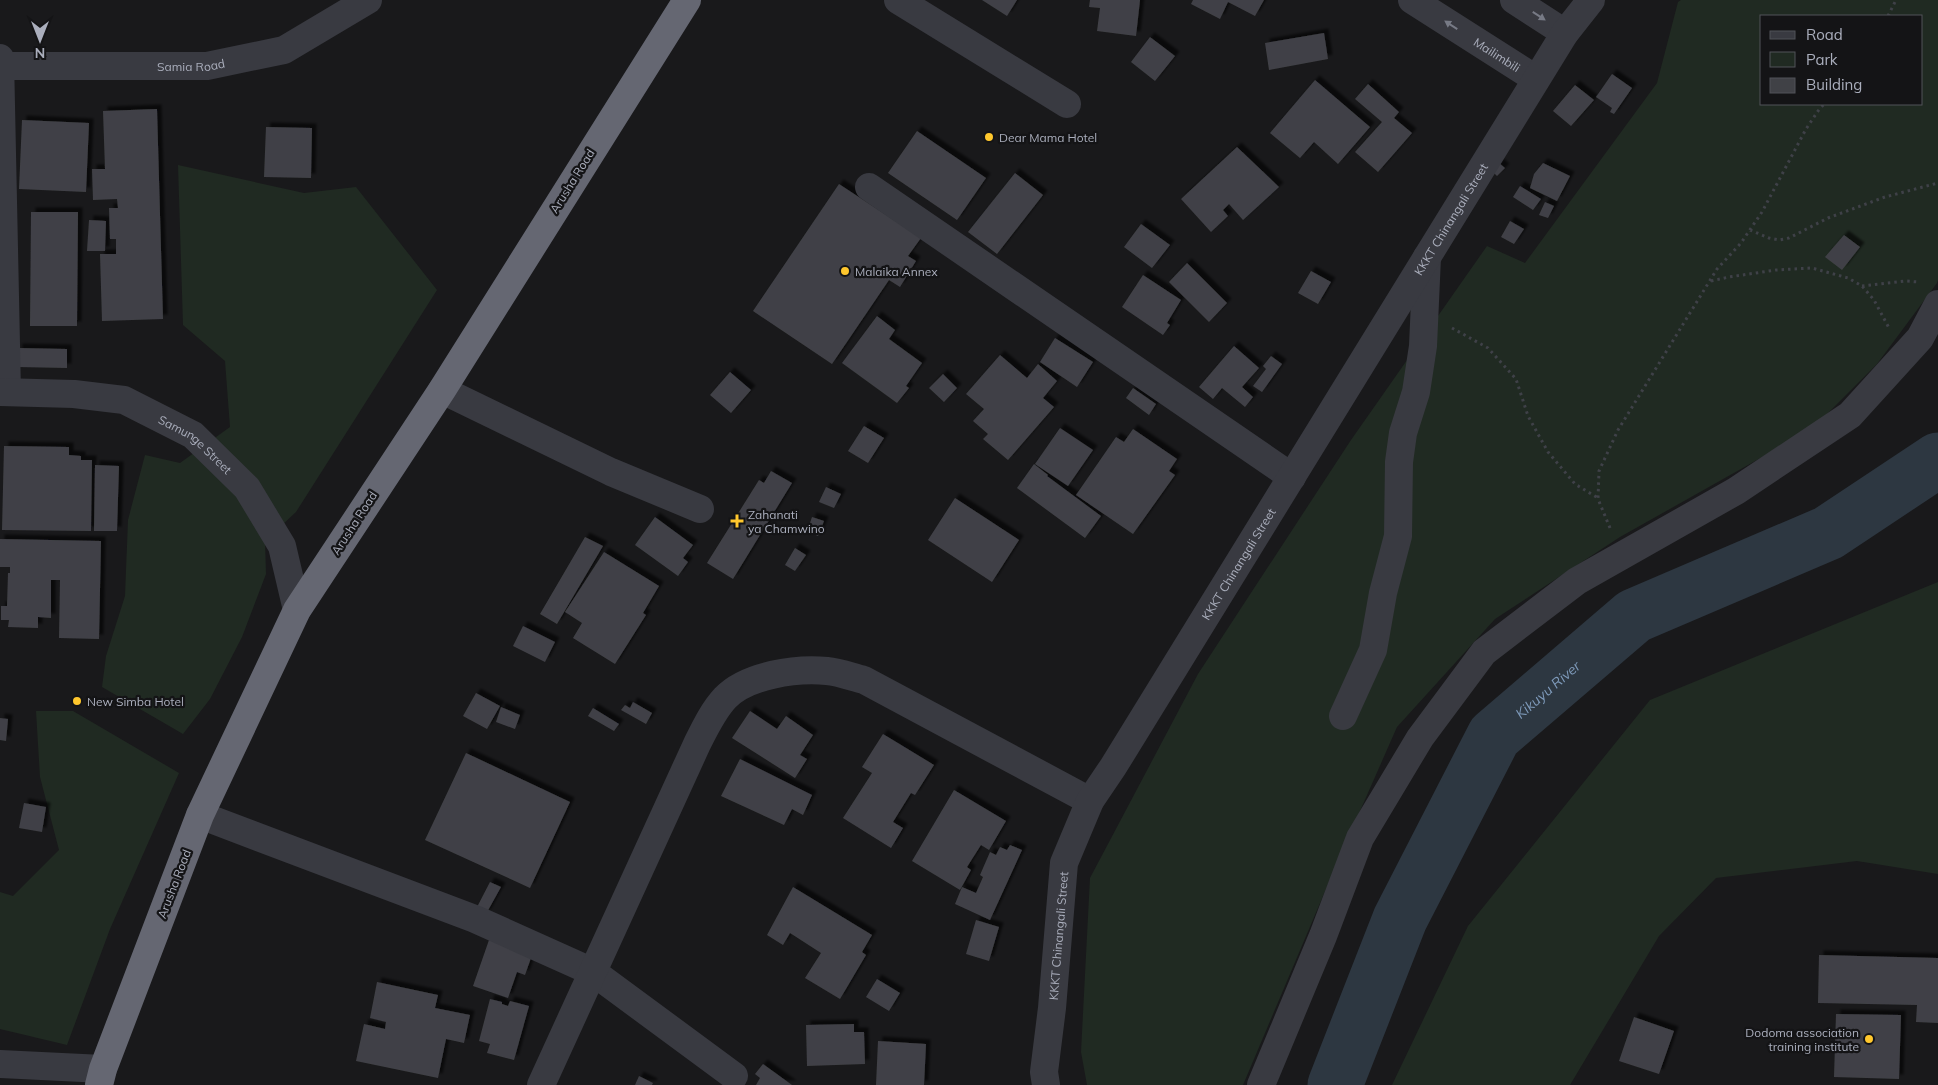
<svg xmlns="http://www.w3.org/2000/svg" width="1938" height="1085" viewBox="0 0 1938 1085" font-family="Mulish,sans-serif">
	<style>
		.green { fill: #202a22; fill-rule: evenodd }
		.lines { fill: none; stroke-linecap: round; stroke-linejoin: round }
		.river { stroke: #2d3741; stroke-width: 55 }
		.building { fill: #404146; filter: url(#shadow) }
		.path { stroke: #3f4148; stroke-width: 3; stroke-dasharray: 2.5 4; stroke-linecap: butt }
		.minor { stroke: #393a41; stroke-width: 28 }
		.highway { stroke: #656772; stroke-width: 28 }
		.oneway { fill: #777a85 }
		.poi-dot { fill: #ffc72d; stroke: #141416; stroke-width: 2 }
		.labels { text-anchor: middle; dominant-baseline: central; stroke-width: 4.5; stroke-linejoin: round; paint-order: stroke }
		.street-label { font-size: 12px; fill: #aaaebc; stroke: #141416 }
		.poi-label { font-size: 12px; fill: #aaaebc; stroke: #141416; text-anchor: start }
		.water-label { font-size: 14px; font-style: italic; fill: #7e9aba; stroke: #141416 }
	</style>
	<defs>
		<filter id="shadow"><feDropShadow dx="4.5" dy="-4.5" stdDeviation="1" flood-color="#0009"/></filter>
	</defs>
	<rect width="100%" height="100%" fill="#19191b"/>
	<path class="green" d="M1681,0H1938V280L1937,283L1877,364L1812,429L1620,537L1495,619L1397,727L1334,870L1243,1085H1087L1081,1052L1090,878L1198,674L1351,440L1487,246L1525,263L1657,83L1678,2ZM1762,16H1922V104H1762Z
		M178,165L304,193L356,187L437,290L296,512L265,541L266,574L242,637L210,699L183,734L102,687L106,656L125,596L128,520L145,455L180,463L230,427L225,361L183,325Z
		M1938,582V874L1857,861L1716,878L1659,936L1570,1085H1392L1468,926L1650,700Z
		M36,711H73L179,773L110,929L67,1045L0,1029V892L13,896L59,850L40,777Z"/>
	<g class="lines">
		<path class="river" id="s1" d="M1335,1085L1400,919L1494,736L1634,616L1828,533L1938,460"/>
	</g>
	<path class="building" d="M982,0H1017L1007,16Z
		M1090,0H1140L1136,36L1097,31L1100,8L1089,7Z
		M1193,0H1264L1255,16L1228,2L1220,19L1191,4Z
		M1324,33L1328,59L1269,70L1265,43Z
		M1150,37L1175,56L1155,81L1131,62Z
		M1612,74L1632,88L1614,114L1610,112L1612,108L1596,97Z
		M1315,80L1370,127L1338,164L1314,142L1300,158L1270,133Z
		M1368,84L1399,112L1394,118L1412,133L1378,172L1355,152L1382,122L1355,99Z
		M1575,85L1594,100L1571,126L1553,111Z
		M157,109L163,319L102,321L100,254H116V239H110L109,208H118L117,199L93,200L92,169H105L103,111Z
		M22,120L89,123L86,192L19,189Z
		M266,127L312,128L311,178L264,177Z
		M917,131L986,178L957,220L888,173Z
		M1237,147L1279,187L1243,220L1229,204L1223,210L1228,216L1211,232L1181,199Z
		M1499,163L1505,168L1497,176L1492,171Z
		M1543,163L1570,176L1557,201L1530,188L1534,174Z
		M1015,173L1043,195L997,254L968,232Z
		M839,184L921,238L908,256L916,261L900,287L889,280L832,364L753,311Z
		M1520,186L1541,199L1533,210L1513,197Z
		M1545,202L1554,206L1548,218L1539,215Z
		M31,212H78L77,326H30Z
		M89,220L106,221L105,251H87Z
		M1510,221L1524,229L1514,244L1501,237Z
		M1141,224L1170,245L1152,268L1124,247Z
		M1844,235L1860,247L1842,270L1825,257Z
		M1187,263L1227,303L1209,322L1169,282Z
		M1311,271L1331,282L1318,304L1298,293Z
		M1143,275L1181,300L1167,323L1170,325L1163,335L1122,307Z
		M877,316L895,330L889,339L922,363L906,386L909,388L897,403L842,363Z
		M1055,338L1093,362L1077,387L1040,362Z
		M1234,346L1259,368L1242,387L1253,397L1245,407L1222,388L1213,399L1199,387Z
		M18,348L67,349V368L17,367Z
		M1000,355L1027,378L1038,364L1057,381L1043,398L1054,407L1008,460L983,439L988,434L973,421L984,409L966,394Z
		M1271,356L1282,364L1262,392L1253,386L1266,369L1263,366Z
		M730,372L751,390L731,413L710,395Z
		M943,374L957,388L944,402L929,388Z
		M1133,388L1156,404L1149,415L1126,398Z
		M864,426L884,438L868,463L848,451Z
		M1060,428L1093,450L1068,486L1035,464Z
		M1133,429L1177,459L1169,471L1175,475L1133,534L1076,495L1116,437L1124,442Z
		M4,446L69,447V455L81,456V460H92L91,531L2,530Z
		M1034,464L1048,475L1047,476L1101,516L1085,538L1017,488Z
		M95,465L119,466L117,531H94Z
		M771,471L792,483L733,579L707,563L759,480L764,483Z
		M826,487L841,494L834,508L819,502Z
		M955,498L1019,540L992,582L928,540Z
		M655,517L693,545L683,558L688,562L678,576L635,545Z
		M812,517L824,521L818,536L807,532Z
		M585,537L603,546L557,624L540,614Z
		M0,539L101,541L99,639L59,638L60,580H51V618L38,617V628L8,627L9,620H1V606H7L8,573H10V567H0Z
		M795,548L806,555L795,571L785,565Z
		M604,552L659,586L643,613L646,615L615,664L573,638L582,623L565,612Z
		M523,626L555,642L545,662L513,646Z
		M476,693L500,706L487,729L463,716Z
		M633,702L652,713L646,724L621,710L625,705L630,708Z
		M501,707L520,715L515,729L496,722Z
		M593,708L619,724L614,731L588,716Z
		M750,711L777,729L786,716L813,735L800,755L807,759L795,778L732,738Z
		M0,718L8,719L6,741L0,740Z
		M883,734L934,765L915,795L911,793L893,822L903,828L891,848L843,818L872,773L862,767Z
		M466,753L570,802L530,888L425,840Z
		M740,759L812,795L803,815L792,809L784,825L721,796Z
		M954,790L1006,821L989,850L981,845L967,867L971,870L960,890L912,861Z
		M24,803L46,807L42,832L19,828Z
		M1010,845L1022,850L990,920L955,904L962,887L976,893L983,877L980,875L990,852L996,855L1000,847L1007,850Z
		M490,882L501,887L486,914L476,909Z
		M793,887L872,935L862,952L866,955L840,999L805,978L821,953L790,933L783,945L767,935Z
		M976,920L999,927L989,961L966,954Z
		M489,940L532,955L525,975L517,972L508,998L473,986Z
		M1819,955L1938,958V1023L1916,1022L1917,1005L1818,1003Z
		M877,979L900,993L889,1011L866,997Z
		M377,982L438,995L435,1008L470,1015L464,1043L446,1039L438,1078L356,1061L364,1024L385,1029L386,1022L370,1018Z
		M490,999L502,1002V1004L508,1006L510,1001L529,1006L514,1060L487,1053L490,1044L479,1041Z
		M1836,1014L1901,1015L1899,1079L1834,1077Z
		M1634,1017L1674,1031L1659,1074L1619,1061Z
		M854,1024V1032H864L865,1064L807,1066L806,1025Z
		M878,1041L926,1044L924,1085H876Z
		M763,1064L792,1085H756L760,1078L755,1074Z
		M639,1076L653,1083L652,1085H635Z"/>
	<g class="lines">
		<path class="path" d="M1888,16L1896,0
			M1750,230L1769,238L1779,240L1789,238L1828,218L1885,197L1938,183
			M1711,281L1729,277L1776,270L1812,268L1848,278L1862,286L1874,300L1889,328
			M1862,286L1906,281L1918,282
			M1452,328L1488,348L1516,379L1528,416L1548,452L1575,484L1598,498
			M1610,528L1598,499L1599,471L1618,430L1717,269L1741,243L1762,212L1806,129L1818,111L1824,104"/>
		<g class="minor">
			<path d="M898,0L1067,104"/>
			<path id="s2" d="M1412,0L1536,79"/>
			<path d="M1514,0L1565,33"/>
			<path d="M0,58L7,392"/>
			<path id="s3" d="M0,66H207L284,50L368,0"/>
			<path d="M869,187L1292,477"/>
			<path d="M442,390L611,472L700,509"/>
			<path id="s4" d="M0,392L74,394L124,400L193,435L247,488L282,546L297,610"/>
			<path d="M1343,716L1373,650L1383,593L1398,536L1399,462L1403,433L1416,392L1423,346L1427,257"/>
			<path d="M200,815L475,919L593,972L734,1076"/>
			<path d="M0,1064L103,1069"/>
			<path d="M541,1085L697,744C705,728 713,711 725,698C747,675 796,668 827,671C839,672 852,677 864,680L1090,801"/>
			<path id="s5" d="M1046,1085L1044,1072L1052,1008L1064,863L1090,801L1113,767L1565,33L1591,0"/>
			<path d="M1261,1085L1323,936L1360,838L1420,738L1484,652L1577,581L1736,491L1850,415L1920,338L1938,304"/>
		</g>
		<path class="highway" d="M99,1085L103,1069L200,815L297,610L442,390L687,0"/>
	</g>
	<defs><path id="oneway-solid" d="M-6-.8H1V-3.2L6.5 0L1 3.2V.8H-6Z" transform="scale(1.25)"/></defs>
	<g class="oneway">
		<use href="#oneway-solid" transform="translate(1539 16) rotate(33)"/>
		<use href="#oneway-solid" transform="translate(1451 25) rotate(-147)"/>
	</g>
	<g class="poi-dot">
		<circle cx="989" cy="137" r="5"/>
		<circle cx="845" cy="271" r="5"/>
		<path d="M734.5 513.5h5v5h5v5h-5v5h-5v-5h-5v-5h5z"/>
		<circle cx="77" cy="701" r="5"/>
		<circle cx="1869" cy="1039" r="5"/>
	</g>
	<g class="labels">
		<g class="street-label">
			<text stroke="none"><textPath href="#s2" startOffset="101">Mailimbili</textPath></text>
			<text stroke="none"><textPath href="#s3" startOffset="191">Samia Road</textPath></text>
			<text transform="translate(572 181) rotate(-58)">Arusha Road</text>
			<text stroke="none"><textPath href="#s5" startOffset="975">KKKT Chinangali Street</textPath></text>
			<text stroke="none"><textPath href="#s4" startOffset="209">Samunge Street</textPath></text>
			<text transform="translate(354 523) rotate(-57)">Arusha Road</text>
			<text stroke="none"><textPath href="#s5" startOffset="570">KKKT Chinangali Street</textPath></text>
			<text transform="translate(174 884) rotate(-69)">Arusha Road</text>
			<text stroke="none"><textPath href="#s5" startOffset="150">KKKT Chinangali Street</textPath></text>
		</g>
		<g class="poi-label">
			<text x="999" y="137">Dear Mama Hotel</text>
			<text x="855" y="271">Malaika Annex</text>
			<text x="748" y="514">Zahanati<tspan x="748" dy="14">ya Chamwino</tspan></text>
			<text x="87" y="701">New Simba Hotel</text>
			<text x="1859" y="1032" text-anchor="end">Dodoma association<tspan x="1859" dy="14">training institute</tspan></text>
		</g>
		<g class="water-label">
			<text stroke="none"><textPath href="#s1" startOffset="455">Kikuyu River</textPath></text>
		</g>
	</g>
	<rect x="1760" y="15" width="162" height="90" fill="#141416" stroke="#505258"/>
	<rect x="1770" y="31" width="25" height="8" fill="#393a41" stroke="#505258"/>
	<text x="1806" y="40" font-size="15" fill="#aaaebc">Road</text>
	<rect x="1770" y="52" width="25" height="15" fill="#202a22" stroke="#505258"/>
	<text x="1806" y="65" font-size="15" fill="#aaaebc">Park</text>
	<rect x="1770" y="78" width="25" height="15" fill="#404146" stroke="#505258"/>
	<text x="1806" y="90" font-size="15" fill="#aaaebc">Building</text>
	<g transform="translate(40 40) rotate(180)" stroke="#141416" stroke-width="4" paint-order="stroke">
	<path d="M0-4L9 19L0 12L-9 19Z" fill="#aaaebc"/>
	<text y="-8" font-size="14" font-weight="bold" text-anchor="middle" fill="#aaaebc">N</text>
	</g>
</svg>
